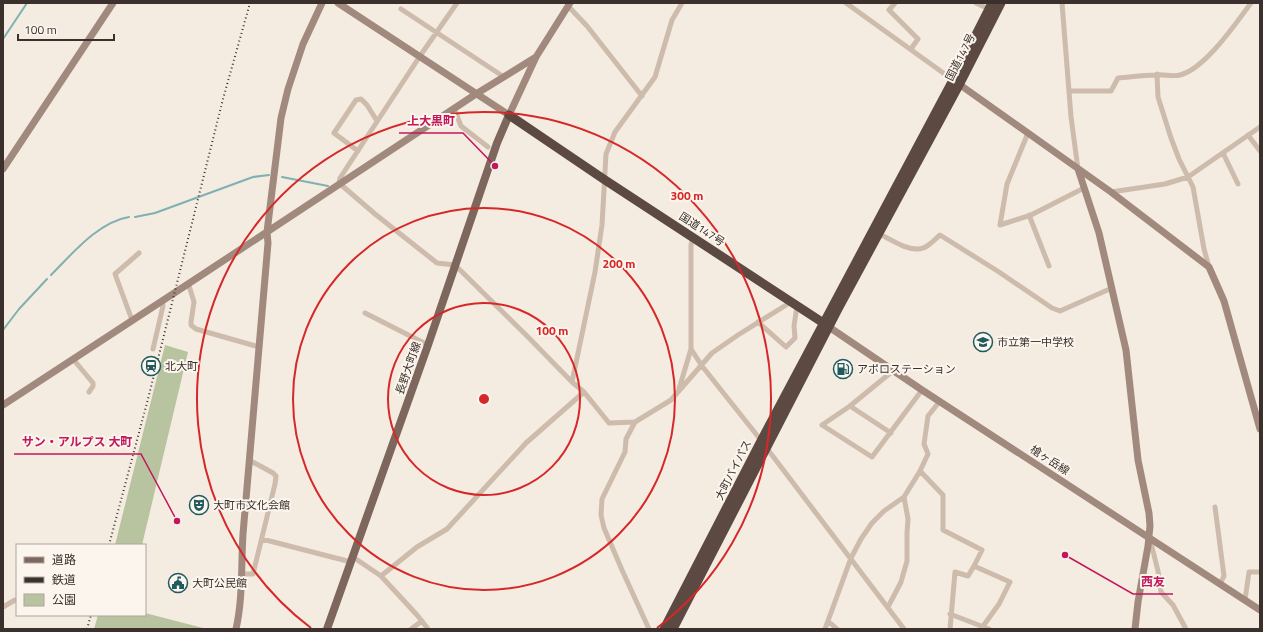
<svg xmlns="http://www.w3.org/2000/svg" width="1263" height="632" viewBox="0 0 1263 632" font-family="'Titillium Web','Noto Sans JP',sans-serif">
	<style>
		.green { fill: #b8c4a0 }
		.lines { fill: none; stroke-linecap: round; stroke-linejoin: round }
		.stream { stroke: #7fb0b2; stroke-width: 2 }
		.street { stroke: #cdbbac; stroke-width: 5 }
		.secondary { stroke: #a18a7d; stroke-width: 7 }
		.primary { stroke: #7d675c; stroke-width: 8 }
		.highway { stroke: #5c4a42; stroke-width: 9 }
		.rail { stroke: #3b302b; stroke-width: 2; stroke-dasharray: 1 3; stroke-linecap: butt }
		.ring { fill: none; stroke: #d62828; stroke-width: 2 }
		.labels { text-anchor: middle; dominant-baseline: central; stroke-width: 4; stroke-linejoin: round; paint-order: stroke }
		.street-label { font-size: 11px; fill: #3b302b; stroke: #fbf5ee }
		.poi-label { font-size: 11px; fill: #3b302b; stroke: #fbf5ee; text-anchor: start }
		.centre { fill: #d62828; stroke: #fbf5ee; stroke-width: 2 }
		.ring-label { font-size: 12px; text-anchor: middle; font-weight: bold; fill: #d62828; stroke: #fbf5ee; stroke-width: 4; stroke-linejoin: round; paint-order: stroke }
		.leader { fill: none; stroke: #c2185b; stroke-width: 1.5 }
		.callout-dot { fill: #c2185b; stroke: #fbf5ee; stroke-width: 1.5 }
		.callout-label { font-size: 12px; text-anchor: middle; font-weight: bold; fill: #c2185b; stroke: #fbf5ee; stroke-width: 4; stroke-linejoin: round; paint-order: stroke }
	</style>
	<rect width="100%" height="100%" fill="#f4ebe1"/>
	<path class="green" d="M165,345L188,352L142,545H115Z
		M145,613L207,629H94L98,615H145Z"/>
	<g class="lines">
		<path class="stream" d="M3,39L27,3
			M282,177L328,186
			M135,217L155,213L253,177L269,175
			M51,275C72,254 98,222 129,217
			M3,330L19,309L47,279"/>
		<path class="street" d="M457,3L420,56L340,178L339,183L375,214L437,263L455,265L528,337L572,382L584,392L609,423L635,422
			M846,3L953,80
			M895,3L889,10L918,39L911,49
			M976,3L989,9
			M1062,3L1071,117L1078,169
			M568,6L587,26L642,96
			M401,9L504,77
			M1157,74L1158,97L1171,138L1179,159L1193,187L1204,249L1209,267
			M1069,91H1111L1118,78C1131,77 1143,75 1156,75C1163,74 1173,77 1180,75C1205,69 1236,23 1251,3
			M454,108L461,126L488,147
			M1028,133L1007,184L1000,225L1031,215L1084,188
			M1248,135L1260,151
			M358,151L334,133L356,100L361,99L367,105L377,121
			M1223,153L1238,184
			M1111,192L1165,184L1188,177L1260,127
			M1029,215L1049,266
			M879,234C891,239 905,250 918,249C927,249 934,240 940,235L999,272L1052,308L1060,311L1112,288
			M188,284L190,289L194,302L191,322V325L196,329L259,347
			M365,313L428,345
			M132,320L115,274L139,253
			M758,322L786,347L795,338L794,326L797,306
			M153,349L163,306L162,301
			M691,349L702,366L756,434L904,629
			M73,359L93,383V386L89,392
			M894,370L850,406L822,425L872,457L922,390
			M572,382L595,272L602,225L606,154L615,132L655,77L672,20L682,3
			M679,389L691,349V245L693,238
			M850,406L891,433
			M920,471L943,495V530L982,550L974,566
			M1215,507L1224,576L1220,584
			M262,539L351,562
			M1150,539L1158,571L1161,592L1173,605L1186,629
			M353,557L381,576L417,615L428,629
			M241,574H253L275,484L276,476L273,473L249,460
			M381,576L417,547L447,529L526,443L584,392
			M1245,600L1249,572H1260
			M3,607L15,600
			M888,607L901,582L907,561V533L908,519L904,497
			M950,614L989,629
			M828,621L837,629
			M411,629L422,621
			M649,629L622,570L604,528L601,515L602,499L625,452L626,439L635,422L671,400L712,353L738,335L791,302
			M825,629L851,558L861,539L872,523L884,511L904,497L920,471L928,454L924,444L928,416L940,401
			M950,629L955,572L968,576L974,566L1010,582L999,604L981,629"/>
		<path class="secondary" d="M338,3L509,115L536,57L570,3
			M956,82L1111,192L1209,267L1224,301L1260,429
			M3,169L113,3
			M1078,169L1099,233L1126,350L1138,460L1149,513L1150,526L1148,546L1138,602L1135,629
			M829,327L922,390L1260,610
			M3,405L188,284L476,94L536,57
			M236,629C243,598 241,566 243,534L268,243L267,232L281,118L288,89L303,44L322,3"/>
		<path class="primary" d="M327,629L428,345L497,143L509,115"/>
		<path class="highway" d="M509,115L605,180L828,326
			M664,629L761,441L953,80L992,3
			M673,629L838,309L959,85L1001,3"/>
		<path class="rail" d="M109,545L148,399L223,99L250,3
			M87,629L91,615"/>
	</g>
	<g class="ring">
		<circle cx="484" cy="399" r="96"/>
		<circle cx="484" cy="399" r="191"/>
		<path d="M311 628A287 287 0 1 1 657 628"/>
	</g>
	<defs>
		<g id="school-ring" transform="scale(1)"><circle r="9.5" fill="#fbf5ee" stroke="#1f5a5e" stroke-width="1.5"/><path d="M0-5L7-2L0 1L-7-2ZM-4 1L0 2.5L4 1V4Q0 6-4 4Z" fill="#1f5a5e"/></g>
		<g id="station-ring" transform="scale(1)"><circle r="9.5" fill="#fbf5ee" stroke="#1f5a5e" stroke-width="1.5"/><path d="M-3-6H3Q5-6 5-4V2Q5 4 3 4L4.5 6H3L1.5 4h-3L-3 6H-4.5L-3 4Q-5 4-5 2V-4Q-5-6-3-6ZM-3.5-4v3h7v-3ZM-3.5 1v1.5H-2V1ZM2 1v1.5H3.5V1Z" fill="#1f5a5e"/></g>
		<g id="fuel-ring" transform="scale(1)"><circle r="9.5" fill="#fbf5ee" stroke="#1f5a5e" stroke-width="1.5"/><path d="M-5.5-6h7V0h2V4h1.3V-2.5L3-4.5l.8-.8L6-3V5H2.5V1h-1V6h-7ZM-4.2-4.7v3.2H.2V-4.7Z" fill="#1f5a5e"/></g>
		<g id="theatre-ring" transform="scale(1)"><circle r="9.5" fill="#fbf5ee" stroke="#1f5a5e" stroke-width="1.5"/><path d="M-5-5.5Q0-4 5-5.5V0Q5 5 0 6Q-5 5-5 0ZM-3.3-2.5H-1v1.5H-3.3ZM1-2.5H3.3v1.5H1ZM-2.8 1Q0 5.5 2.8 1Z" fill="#1f5a5e"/></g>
		<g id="civic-ring" transform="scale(1)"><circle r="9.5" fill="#fbf5ee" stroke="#1f5a5e" stroke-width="1.5"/><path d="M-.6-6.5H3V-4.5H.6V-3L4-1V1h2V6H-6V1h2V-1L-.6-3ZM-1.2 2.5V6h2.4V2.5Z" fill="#1f5a5e"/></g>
	</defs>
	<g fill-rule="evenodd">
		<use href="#school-ring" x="983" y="342"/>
		<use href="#station-ring" x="151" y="366"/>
		<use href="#fuel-ring" x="843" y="369"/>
		<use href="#theatre-ring" x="199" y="505"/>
		<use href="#civic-ring" x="178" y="583"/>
	</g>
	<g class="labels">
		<g class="street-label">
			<text transform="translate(960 57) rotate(-63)">国道147号</text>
			<text transform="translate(702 229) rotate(33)">国道147号</text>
			<text transform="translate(408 368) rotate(-71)">長野大町線</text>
			<text transform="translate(1050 460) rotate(33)">槍ヶ岳線</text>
			<text transform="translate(733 470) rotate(-63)">大町バイパス</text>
		</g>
		<g class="poi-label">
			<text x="997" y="342">市立第一中学校</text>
			<text x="165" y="366">北大町</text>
			<text x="857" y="369">アポロステーション</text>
			<text x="213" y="505">大町市文化会館</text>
			<text x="192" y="583">大町公民館</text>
		</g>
	</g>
	<circle cx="484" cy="399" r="6" class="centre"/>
	<g class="ring-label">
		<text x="687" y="200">300 m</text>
		<text x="619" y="268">200 m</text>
		<text x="552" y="335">100 m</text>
	</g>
	<path class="leader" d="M495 166L463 133H399M177 521L141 454H14M1065 555L1133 594H1173"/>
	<g class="callout-dot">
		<circle cx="495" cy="166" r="4"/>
		<circle cx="177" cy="521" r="4"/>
		<circle cx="1065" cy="555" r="4"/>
	</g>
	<g class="callout-label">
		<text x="431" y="125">上大黒町</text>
		<text x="77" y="446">サン・アルプス 大町</text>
		<text x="1153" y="586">西友</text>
	</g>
	<rect width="1263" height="632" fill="none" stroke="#3b302b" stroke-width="8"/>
	<rect x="16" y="544" width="130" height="72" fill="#fbf5ee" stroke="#aea6a0"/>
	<rect x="24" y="557" width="20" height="6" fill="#7d675c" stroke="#aea6a0"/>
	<text x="52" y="564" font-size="12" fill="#3b302b">道路</text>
	<rect x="24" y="577" width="20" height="6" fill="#3b302b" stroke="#aea6a0"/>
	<text x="52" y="584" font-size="12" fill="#3b302b">鉄道</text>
	<rect x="24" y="594" width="20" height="12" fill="#b8c4a0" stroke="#aea6a0"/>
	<text x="52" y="604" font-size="12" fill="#3b302b">公園</text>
	<path d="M18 34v6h96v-6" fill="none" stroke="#3b302b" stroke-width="2"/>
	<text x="24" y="34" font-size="12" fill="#3b302b" stroke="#fbf5ee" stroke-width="3" paint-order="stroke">100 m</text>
</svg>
